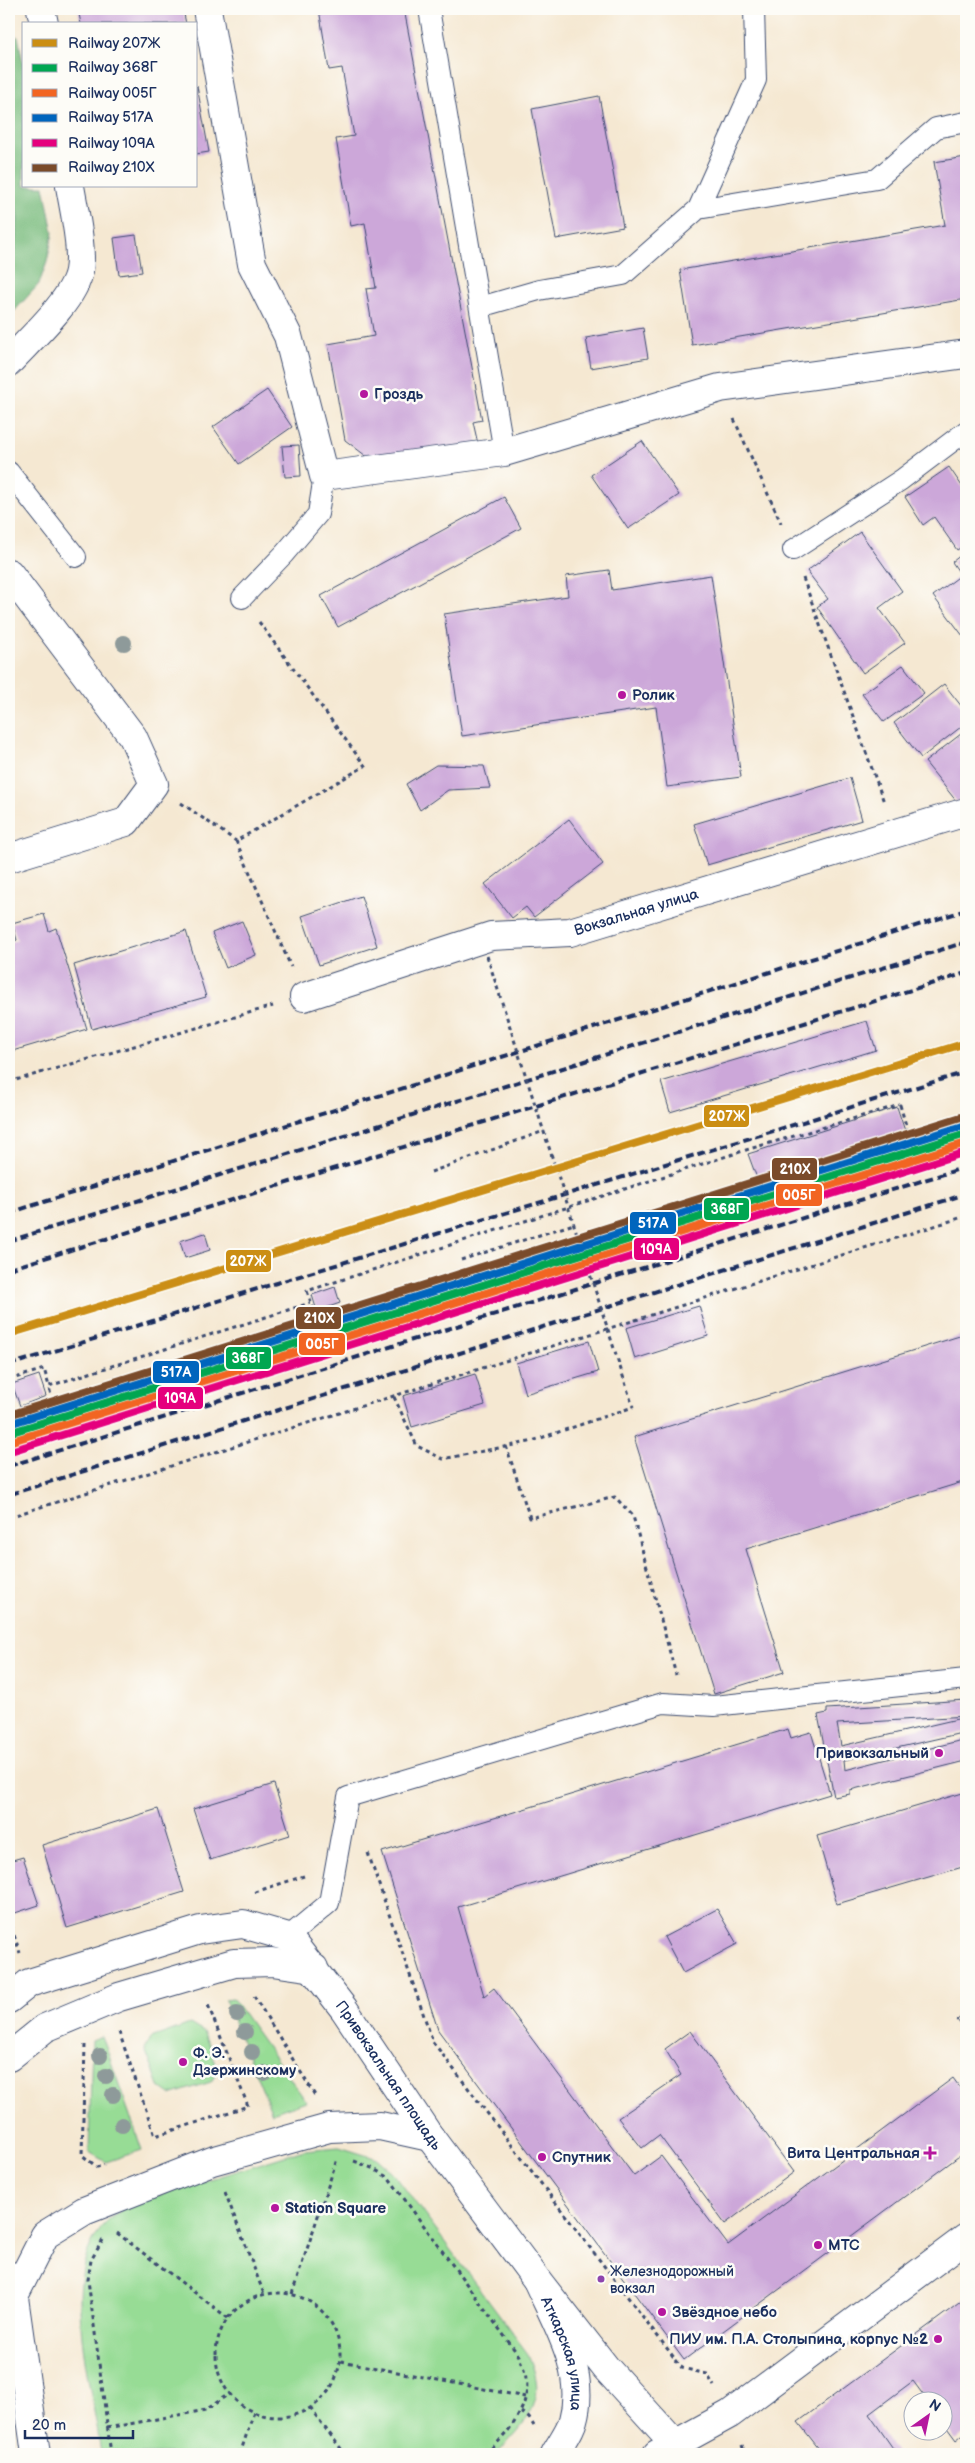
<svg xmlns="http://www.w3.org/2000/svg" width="975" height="2463" viewBox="0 0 975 2463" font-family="'Balsamiq Sans',sans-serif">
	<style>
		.green { fill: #97dc95; stroke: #59867a }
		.forest { fill: #79bc7e; stroke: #4a766e }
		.building { fill: #cca7d9 }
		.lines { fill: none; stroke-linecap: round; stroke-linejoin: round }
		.service-casing { stroke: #3c4b6f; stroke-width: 22 }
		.minor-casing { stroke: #3c4b6f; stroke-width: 30 }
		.tertiary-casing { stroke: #3c4b6f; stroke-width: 30 }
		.path { stroke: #3c4b6f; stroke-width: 3; stroke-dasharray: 4 4; stroke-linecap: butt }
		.service { stroke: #fff; stroke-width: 20 }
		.minor { stroke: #fff; stroke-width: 28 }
		.tertiary { stroke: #fff; stroke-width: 28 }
		.rail { stroke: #1b2f5e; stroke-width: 4; stroke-dasharray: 8 4; stroke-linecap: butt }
		.path-bridge { stroke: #3c4b6f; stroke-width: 3; stroke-dasharray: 4 4; stroke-linecap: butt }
		.rail-1-casing { stroke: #fdfcf7; stroke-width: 11 }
		.rail-2-casing { stroke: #fdfcf7; stroke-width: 11 }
		.rail-3-casing { stroke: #fdfcf7; stroke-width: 11 }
		.rail-4-casing { stroke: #fdfcf7; stroke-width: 11 }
		.rail-5-casing { stroke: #fdfcf7; stroke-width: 11 }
		.rail-6-casing { stroke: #fdfcf7; stroke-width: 11 }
		.rail-1 { stroke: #cb8e13; stroke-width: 8 }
		.rail-2 { stroke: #00a651; stroke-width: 8 }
		.rail-3 { stroke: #f26522; stroke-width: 8 }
		.rail-4 { stroke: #0065bd; stroke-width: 8 }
		.rail-5 { stroke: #e5007d; stroke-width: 8 }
		.rail-6 { stroke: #7a4b2a; stroke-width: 8 }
		.tree { fill: #8e9a9a }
		.poi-dot { fill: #b5179e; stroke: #fdfcf7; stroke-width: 2 }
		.bus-dot { fill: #8e44ad; stroke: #fdfcf7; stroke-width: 2 }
		.labels { text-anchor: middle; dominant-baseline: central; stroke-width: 5; stroke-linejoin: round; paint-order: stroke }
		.bus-label { font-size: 14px; fill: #1b2f5e; stroke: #fdfcf7; text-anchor: start }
		.poi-label { font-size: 15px; font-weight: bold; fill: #1b2f5e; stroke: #fdfcf7; text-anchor: start }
		.street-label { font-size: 15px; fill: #1b2f5e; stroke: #fdfcf7 }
		.line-badge { stroke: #fdfcf7; stroke-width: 2 }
		.badge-label { font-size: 14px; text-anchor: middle; font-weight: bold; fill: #fff }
	</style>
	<rect width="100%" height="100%" fill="#fdfcf7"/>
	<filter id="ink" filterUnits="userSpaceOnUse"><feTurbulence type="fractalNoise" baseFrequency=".02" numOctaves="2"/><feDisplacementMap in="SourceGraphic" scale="10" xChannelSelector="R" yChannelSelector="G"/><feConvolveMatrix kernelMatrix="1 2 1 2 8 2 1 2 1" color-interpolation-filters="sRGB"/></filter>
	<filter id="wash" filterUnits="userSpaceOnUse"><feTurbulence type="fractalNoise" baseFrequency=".0096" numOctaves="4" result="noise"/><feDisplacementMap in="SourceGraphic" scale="20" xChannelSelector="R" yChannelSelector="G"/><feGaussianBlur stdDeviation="1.12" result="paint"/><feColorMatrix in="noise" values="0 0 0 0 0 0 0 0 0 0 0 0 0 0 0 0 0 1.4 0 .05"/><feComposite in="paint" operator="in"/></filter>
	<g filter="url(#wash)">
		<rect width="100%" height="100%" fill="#f5e8d2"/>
		<path class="green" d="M9,174L18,218L11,278L9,281Z
			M233,1999L306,2101L272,2113L225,2000Z
			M190,2024L205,2033L218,2070L211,2082L170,2095L160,2088L145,2049L151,2038Z
			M102,2036L142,2150L106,2162L89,2152L92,2040Z
			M339,2147L378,2159L394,2174L528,2354C542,2387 540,2404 517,2432C510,2439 504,2448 496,2454H101C94,2394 60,2287 97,2234C106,2221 117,2213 130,2204L304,2150Z"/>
		<path class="forest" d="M18,36L24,69V186H44L53,233L47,262L39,284L9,317V281L11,278L18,218L9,174V39Z"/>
		<g id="blocks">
			<path class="building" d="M78,9H183L186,24H81Z
				M319,9H404L482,420L473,422L478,444L374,462L345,440L328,344L374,336L366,289L376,288L365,223L351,226L336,139L354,136L342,68L329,70Z
				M197,86L209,152L196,154V87Z
				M599,96L623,227L556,239L532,109Z
				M966,157V299L692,345L680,270L945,225L934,162Z
				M136,235L142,272L119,275L114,238Z
				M643,328L648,358L591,368L586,338Z
				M267,390L292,427L239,464L213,427Z
				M642,441L679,495L628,529L591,475Z
				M299,445L301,476L285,477L282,446Z
				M949,467L966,492V544L957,550L934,517L923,525L905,497Z
				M504,497L521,528L338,627L321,596Z
				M860,532L902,591L879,608L905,643L863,673L817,607L828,599L807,571Z
				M966,551V640L933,596L961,575L952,562Z
				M609,570L612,590L711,575L741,777L667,787L656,707L462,736L444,614L568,596L566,576Z
				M903,665L924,693L884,722L862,694Z
				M944,684L966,712V723L921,758L894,723Z
				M966,730V795L957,802L925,762Z
				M436,765L484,766L490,788L448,790L420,810L406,784Z
				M850,778L862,820L707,865L694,824Z
				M569,819L603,864L534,917L526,907L512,918L485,884Z
				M361,896L377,946L319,965L302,916Z
				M44,914L49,931L56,928L87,1029L9,1052V943L17,940L12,923Z
				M242,921L256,955L226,968L212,933Z
				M186,931L206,997L92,1029L74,965Z
				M867,1021L876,1050L670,1112L661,1082Z
				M897,1107L905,1131L758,1181L748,1154Z
				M205,1233L210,1250L185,1258L180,1241Z
				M335,1287L340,1303L317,1311L312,1295Z
				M699,1306L708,1336L635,1359L626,1328Z
				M966,1334V1481L746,1549L784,1672L714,1694L634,1437Z
				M589,1341L598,1372L525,1394L516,1363Z
				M475,1374L485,1405L412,1427L403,1396Z
				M39,1375L46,1396L20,1406L12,1384Z
				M966,1700V1716L837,1724L841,1746L966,1717V1732L844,1760L845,1770L966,1739V1761L850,1790V1794L834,1797L818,1715L827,1713V1709Z
				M788,1729L791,1738L811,1732L830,1794L458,1907L484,1996L494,1988L634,2176L661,2156L728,2245L953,2078L966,2096V2151L684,2360L438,2030L382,1852Z
				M274,1784L290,1835L210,1860L193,1809Z
				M966,1792V1866L837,1904L817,1836Z
				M158,1809L184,1892L67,1928L42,1845Z
				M23,1857L39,1905L9,1915V1861Z
				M717,1909L737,1944L683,1973L664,1937Z
				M966,2013V2031L957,2020Z
				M690,2031L794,2172L725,2224L659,2135L642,2148L618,2118L681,2075L665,2049Z
				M966,2298V2432L956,2440L942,2421V2400H927L913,2381L869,2414L897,2454H823L798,2422Z"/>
		</g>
	</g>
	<g filter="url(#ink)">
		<use href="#blocks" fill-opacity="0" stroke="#3c4b6f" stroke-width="1"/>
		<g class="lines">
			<g class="service-casing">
				<path id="service" d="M429,9L504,452
					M698,209L756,80L754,9
					M480,307L539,290L623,275L698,209L877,179L936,128L966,122
					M9,472L76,557
					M793,550L901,480L966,431
					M242,598L284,554L318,514L324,476
					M288,1937L329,1903L348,1797L663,1703L714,1706L966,1679"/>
			</g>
			<g class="minor-casing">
				<g id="minor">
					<path d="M41,9L44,24"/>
					<path d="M207,9L252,264L288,336L324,476L504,452L720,388L966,354"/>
					<path d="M9,362C29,340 74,300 79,271C83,248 74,210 70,186"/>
					<path d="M9,573L133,737L154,784L126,822L9,858"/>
					<path id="s1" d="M304,997L491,936L570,932L966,812"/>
					<path id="s2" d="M9,1999L29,1983L200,1930L243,1924L288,1937L344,2009L430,2137L537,2280L606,2368L675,2444"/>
					<path d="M9,2057L45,2028L119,1997L234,1963L272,1962L314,1968"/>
					<path d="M11,2276L36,2454"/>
					<path d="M15,2294L45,2235L84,2211L212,2161L329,2128L380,2126L430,2137"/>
				</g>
			</g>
			<g class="tertiary-casing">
				<g id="tertiary">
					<path id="s3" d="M537,2280C556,2323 587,2371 573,2420C570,2432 560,2444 555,2454"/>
					<path d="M657,2454L730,2414L966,2238"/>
				</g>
			</g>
			<path class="path" d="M734,419L781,523
				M803,578L884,802
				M259,622L365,766L236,841L291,967
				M181,803L236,841
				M9,1082L273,1006
				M900,1105L908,1132L758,1182L464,1270L316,1317L307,1291L746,1150Z
				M431,1172L544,1131
				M461,1260L574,1224
				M9,1380L44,1369L49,1386
				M394,1397L417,1446L443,1459L529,1442L633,1407
				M9,1398L15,1414L52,1401L49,1386L310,1303
				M506,1446L530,1518L615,1497L633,1516L676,1675
				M9,1517L966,1216
				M368,1853L433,2042L682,2368L707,2374L714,2386
				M255,1892L304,1876
				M9,1920L20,1953
				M254,1996L316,2097
				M119,2032L155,2136L248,2106L208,2005
				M85,2045L82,2155L97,2167L104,2165
				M354,2161L372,2168L389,2178L519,2356C521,2363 525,2371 526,2378C532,2406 505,2439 484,2454
				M225,2192L264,2294
				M117,2233L228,2318
				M103,2240L91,2260L88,2280L111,2454
				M216 2355a62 62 0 1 1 124 0a62 62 0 1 1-124 0Z
				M292,2294L337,2159
				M341,2361L525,2397
				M310,2408L345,2454
				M521,2412L529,2418L534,2426
				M107,2428L206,2410L230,2393
				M742,2445L745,2454
				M240,2454L254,2412"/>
			<use href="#service" class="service"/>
			<use href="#minor" class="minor"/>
			<use href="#tertiary" class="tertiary"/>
			<path class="rail" d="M9,1213L966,910
				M9,1241L966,942
				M9,1269L966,973
				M9,1365L966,1072
				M9,1466L966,1167
				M11,1494L966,1194"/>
			<path class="path-bridge" d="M487,956L633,1407"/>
			<g class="rail-1-casing">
				<path id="rail-1" d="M9,1334L966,1043"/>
			</g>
			<g class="rail-2-casing">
				<path id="rail-2" d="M9,1433L966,1134"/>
			</g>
			<g class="rail-3-casing">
				<path id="rail-3" d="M12,1441L966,1143"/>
			</g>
			<g class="rail-4-casing">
				<path id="rail-4" d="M9,1424L963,1126"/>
			</g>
			<g class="rail-5-casing">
				<path id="rail-5" d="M14,1450L966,1152"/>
			</g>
			<g class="rail-6-casing">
				<path id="rail-6" d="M9,1415L961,1117"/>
			</g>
			<use href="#rail-1" class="rail-1"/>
			<use href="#rail-2" class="rail-2"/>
			<use href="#rail-3" class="rail-3"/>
			<use href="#rail-4" class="rail-4"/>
			<use href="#rail-5" class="rail-5"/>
			<use href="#rail-6" class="rail-6"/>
		</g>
		<g class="tree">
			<circle cx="124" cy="643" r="8"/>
			<circle cx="237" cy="2014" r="8"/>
			<circle cx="245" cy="2032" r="8"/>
			<circle cx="252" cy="2052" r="8"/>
			<circle cx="100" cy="2056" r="8"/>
			<circle cx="264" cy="2073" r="8"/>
			<circle cx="106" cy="2076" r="8"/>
			<circle cx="113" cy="2095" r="8"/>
			<circle cx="122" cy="2125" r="8"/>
		</g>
	</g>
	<g class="poi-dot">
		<circle cx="364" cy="394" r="5"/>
		<circle cx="622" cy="695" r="5"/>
		<circle cx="939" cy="1753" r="5"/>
		<circle cx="183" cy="2062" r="5"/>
		<path d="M927.5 2145.5h5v5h5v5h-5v5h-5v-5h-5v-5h5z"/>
		<circle cx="542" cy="2157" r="5"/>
		<circle cx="275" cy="2208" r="5"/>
		<circle cx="818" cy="2245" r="5"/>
		<circle cx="662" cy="2312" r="5"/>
		<circle cx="938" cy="2339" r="5"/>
	</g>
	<circle class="bus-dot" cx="601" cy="2279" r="4.5"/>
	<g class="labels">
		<g class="bus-label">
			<text x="610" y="2271">Железнодорожный<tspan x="610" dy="17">вокзал</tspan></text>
		</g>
		<g class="poi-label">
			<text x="374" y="394">Гроздь</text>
			<text x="632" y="695">Ролик</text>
			<text x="929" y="1753" text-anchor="end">Привокзальный</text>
			<text x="193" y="2053">Ф. Э.<tspan x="193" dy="17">Дзержинскому</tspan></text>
			<text x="920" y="2153" text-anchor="end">Вита Центральная</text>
			<text x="552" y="2157">Спутник</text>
			<text x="285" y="2208">Station Square</text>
			<text x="828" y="2245">МТС</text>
			<text x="672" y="2312">Звёздное небо</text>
			<text x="928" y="2339" text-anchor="end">ПИУ им. П.А. Столыпина, корпус №2</text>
		</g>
		<g class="street-label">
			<text stroke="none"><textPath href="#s1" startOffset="345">Вокзальная улица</textPath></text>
			<text stroke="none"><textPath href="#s2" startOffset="466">Привокзальная площадь</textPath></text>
			<text stroke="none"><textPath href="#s3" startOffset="79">Аткарская улица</textPath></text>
		</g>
	</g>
	<g class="line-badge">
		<rect x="703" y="1104" width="47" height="24" rx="5" fill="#cb8e13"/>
		<rect x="771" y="1157" width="47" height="24" rx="5" fill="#7a4b2a"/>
		<rect x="775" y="1183" width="48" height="24" rx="5" fill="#f26522"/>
		<rect x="703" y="1197" width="47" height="24" rx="5" fill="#00a651"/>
		<rect x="629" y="1211" width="48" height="24" rx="5" fill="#0065bd"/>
		<rect x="633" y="1237" width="47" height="24" rx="5" fill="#e5007d"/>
		<rect x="225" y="1249" width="47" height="24" rx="5" fill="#cb8e13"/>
		<rect x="295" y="1306" width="47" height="24" rx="5" fill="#7a4b2a"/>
		<rect x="298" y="1332" width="48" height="24" rx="5" fill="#f26522"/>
		<rect x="225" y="1346" width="47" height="24" rx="5" fill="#00a651"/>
		<rect x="152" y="1360" width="48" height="24" rx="5" fill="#0065bd"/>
		<rect x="157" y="1386" width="47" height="24" rx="5" fill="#e5007d"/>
	</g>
	<g class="badge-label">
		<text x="727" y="1121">207Ж</text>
		<text x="795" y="1174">210Х</text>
		<text x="799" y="1200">005Г</text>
		<text x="727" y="1214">368Г</text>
		<text x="653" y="1228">517А</text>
		<text x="656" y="1254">109А</text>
		<text x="248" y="1266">207Ж</text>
		<text x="319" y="1323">210Х</text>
		<text x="322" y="1349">005Г</text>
		<text x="248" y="1363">368Г</text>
		<text x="176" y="1377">517А</text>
		<text x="180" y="1403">109А</text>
	</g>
	<rect width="975" height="2463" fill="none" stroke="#fdfcf7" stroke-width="30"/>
	<rect x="22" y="22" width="175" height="165" fill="#fdfcf7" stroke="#a3aaba"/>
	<rect x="32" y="39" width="25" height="8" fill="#cb8e13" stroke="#a3aaba"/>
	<text x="68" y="48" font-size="15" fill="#1b2f5e">Railway 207Ж</text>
	<rect x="32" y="64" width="25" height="8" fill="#00a651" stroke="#a3aaba"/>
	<text x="68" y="72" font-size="15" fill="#1b2f5e">Railway 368Г</text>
	<rect x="32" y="89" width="25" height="8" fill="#f26522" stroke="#a3aaba"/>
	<text x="68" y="98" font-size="15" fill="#1b2f5e">Railway 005Г</text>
	<rect x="32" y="114" width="25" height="8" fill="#0065bd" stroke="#a3aaba"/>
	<text x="68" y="122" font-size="15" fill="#1b2f5e">Railway 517А</text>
	<rect x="32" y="139" width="25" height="8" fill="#e5007d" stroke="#a3aaba"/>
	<text x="68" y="148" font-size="15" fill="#1b2f5e">Railway 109А</text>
	<rect x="32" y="164" width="25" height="8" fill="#7a4b2a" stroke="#a3aaba"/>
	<text x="68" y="172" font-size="15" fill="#1b2f5e">Railway 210Х</text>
	<g transform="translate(928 2416) rotate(33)"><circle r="24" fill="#fdfcf7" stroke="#a3aaba"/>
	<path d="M0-4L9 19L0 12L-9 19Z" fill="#b5179e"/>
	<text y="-8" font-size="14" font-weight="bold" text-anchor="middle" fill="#1b2f5e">N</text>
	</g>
	<path d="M25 2430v8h108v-8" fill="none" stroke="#1b2f5e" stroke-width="2.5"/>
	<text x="32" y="2430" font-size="15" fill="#1b2f5e" stroke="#fdfcf7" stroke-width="4" paint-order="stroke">20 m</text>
</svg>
